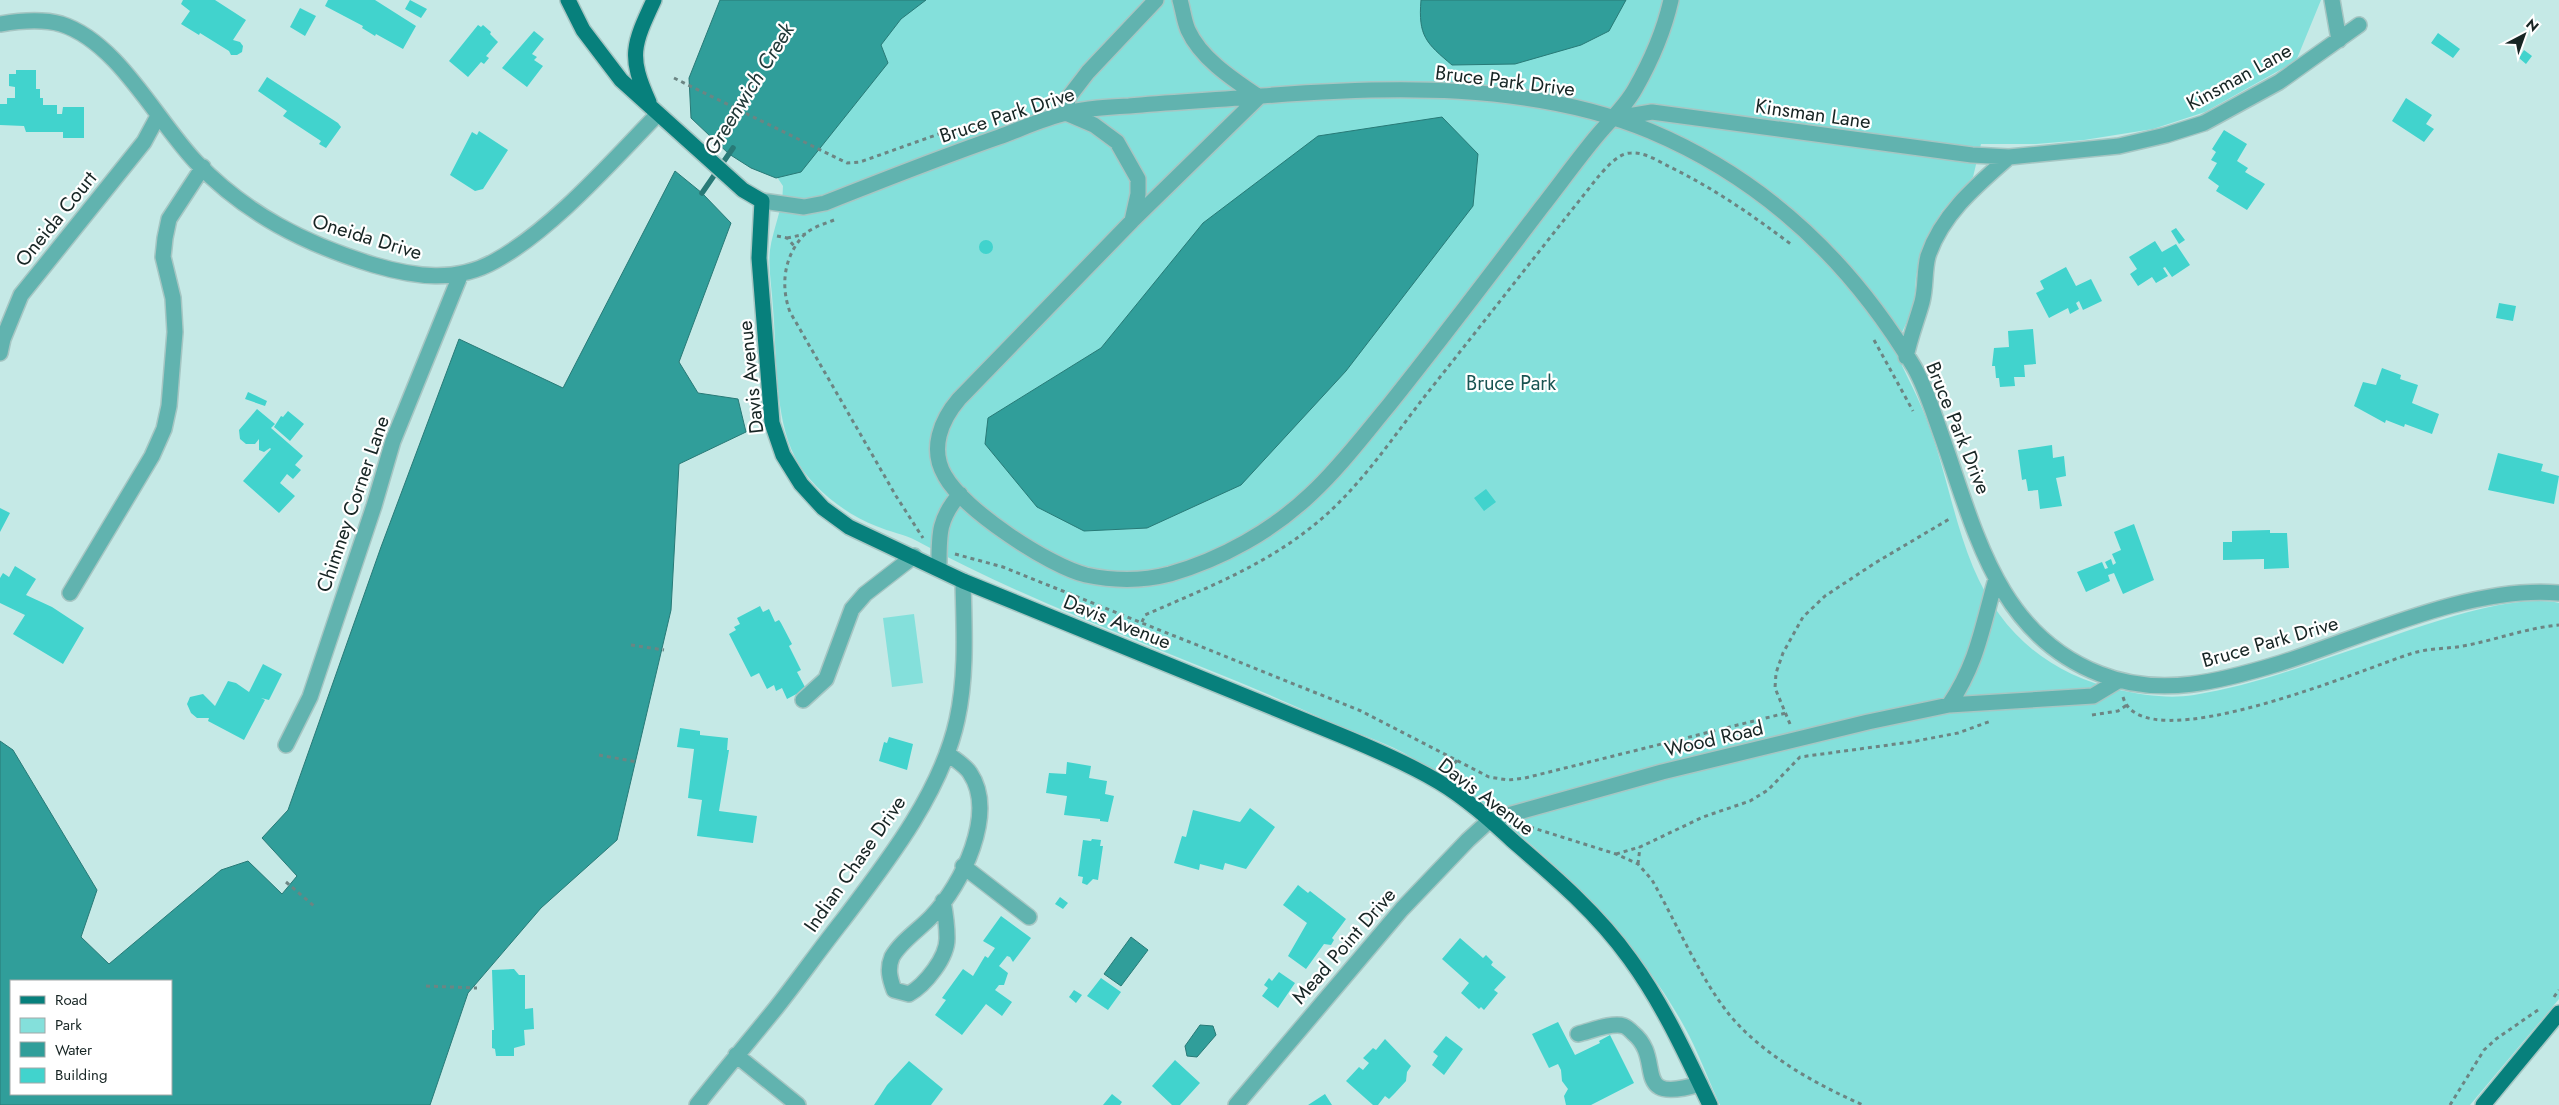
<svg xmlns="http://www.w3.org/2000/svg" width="2559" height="1105" viewBox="0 0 2559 1105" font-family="Jost,sans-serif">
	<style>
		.green { fill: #84e0db }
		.water { fill: #309e9a; stroke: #287a77; fill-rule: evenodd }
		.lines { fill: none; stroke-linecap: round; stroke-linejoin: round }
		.stream { stroke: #287a77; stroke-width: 5.5 }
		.building { fill: #41d3cd }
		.minor-casing { stroke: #a6c6c3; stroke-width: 18 }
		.major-casing { stroke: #a6c6c3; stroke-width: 18 }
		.path { stroke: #6c8583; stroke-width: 3; stroke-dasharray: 4 4; stroke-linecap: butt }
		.minor { stroke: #61b3af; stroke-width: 15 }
		.major { stroke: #07807c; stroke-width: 15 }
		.labels { text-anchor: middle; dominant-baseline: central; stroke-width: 4.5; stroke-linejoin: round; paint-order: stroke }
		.street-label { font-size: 20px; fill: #172524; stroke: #fff }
		.park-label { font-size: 20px; fill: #185452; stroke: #fff }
		.water-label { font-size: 21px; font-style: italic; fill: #223a39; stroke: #fff }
	</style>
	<rect width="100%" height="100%" fill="#c5e9e6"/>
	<path class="green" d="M847,0H2321L2296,61L2205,112L2153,129L2084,140L2036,144H1981L1973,177L1942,211L1926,238L1916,276L1914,307L1894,349C1906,375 1920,400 1929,426C1946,472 1954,521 1973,567C2001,634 2049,674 2119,690C2144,695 2168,699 2194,695C2257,685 2317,661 2378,641C2426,625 2509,593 2559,603V999L2470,1105H1720C1708,1079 1698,1051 1684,1026C1625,919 1517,822 1414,759C1388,742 1356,734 1328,721C1192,658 1049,613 917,541C904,534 890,532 876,526C845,514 810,487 795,457C774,416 777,354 773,308C772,289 768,268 770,250C773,229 783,208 783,186L767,162Z
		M914,614L923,683L892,687L883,618Z"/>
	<path class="water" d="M720,0H926L901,19L881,45L888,63L801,172L776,178L751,168L729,154L691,118L689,78Z
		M1421,0H1626L1609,31L1581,45L1515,64L1452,65C1426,43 1418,36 1421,0Z
		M1442,117L1478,154L1473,206L1346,371L1241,485L1147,528L1084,531L1037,507L985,444L988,418L1101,348L1203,223L1318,136Z
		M675,171L702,193L731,223L679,362L698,393L738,399L746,432L679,464L671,610L617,840L541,908L468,993L430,1105H0V741L13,750L97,890L81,937L109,964L221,870L248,861L282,894L297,876L262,838L288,810L381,547L459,339L563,388ZM11,981H171V1094H11Z
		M1131,937L1148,950L1121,986L1104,974Z
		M1200,1025L1213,1026L1216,1035L1197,1057L1187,1056L1185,1046Z"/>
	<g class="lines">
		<path class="stream" d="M702,193L733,148"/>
	</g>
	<path class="building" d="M183,0H215L246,20L233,40L240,42L243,46L242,52L237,55H231L229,51L200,33L199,35L181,24L190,11L181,4Z
		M328,0H375L416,26L403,49L376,34L375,36L362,28L363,26L325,6Z
		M410,0L427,9L421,18L405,9Z
		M300,8L316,16L305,36L290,27Z
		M478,25L481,27L483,25L491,32L490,34L498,42L486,56L489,58L484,64L481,62L468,77L449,61Z
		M534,31L544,39L532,54L537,57L534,60L543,66L527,87L502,68Z
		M2438,33L2460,49L2453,58L2431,43Z
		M2524,50L2532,56L2526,64L2519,58Z
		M16,70H36V89H40V98H43V105H57V114H62L63,107H84V138H63V132H26L24,126L0,125V104H7V98H15V87L9,86V74H16Z
		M267,77L338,123L341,127L326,148L319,144L321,141L283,116L287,111L258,91Z
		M2406,98L2432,115L2426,124L2434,129L2424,142L2392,121Z
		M2224,130L2247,144L2237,161L2248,168L2245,172L2265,184L2247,210L2216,191L2219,186L2208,178L2217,163L2211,160L2216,152L2212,149Z
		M479,131L508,150L483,189L475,191L450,175L472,132L477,135Z
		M2176,228L2185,240L2179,244L2171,231Z
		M979 247a7 7 0 1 1 14 0a7 7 0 1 1-14 0Z
		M2155,241L2162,252L2176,244L2190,265L2172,277L2165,267L2163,268L2168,276L2156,283L2152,277L2138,286L2130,274L2137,269L2129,257Z
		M2066,267L2076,286L2091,279L2102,301L2083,310L2079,301L2076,303L2079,309L2070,314L2068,308L2049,318L2036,293L2044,289L2040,281Z
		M2499,303L2516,306L2513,321L2496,318Z
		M2033,329L2036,364L2024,365L2025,377H2014L2015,386L2000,387L1999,378H1996L1995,366H1992L1994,348L2009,347L2008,331Z
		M2382,368L2401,375L2400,379L2418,385L2412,403L2439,414L2432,434L2405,424L2404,427L2386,420L2385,423L2354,406L2363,382L2376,385Z
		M248,392L267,401L265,406L245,399Z
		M257,409L275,424L271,428L303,456L295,465L301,470L293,479L287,474L280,483L295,496L279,513L243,481L271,449L270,448L264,452L259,450V439L255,444H246L240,439L239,430Z
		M288,411L304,424L290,441L274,427L281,416L283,417Z
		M2052,445L2053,458L2064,456L2066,476L2056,478L2062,506L2040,509L2038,490L2028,491L2026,479L2022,480L2018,450Z
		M2498,453L2543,464L2541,471L2559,476L2554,504L2488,490Z
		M1486,489L1496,502L1484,511L1474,498Z
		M0,508L10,513L0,532Z
		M2134,524L2154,580L2123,594L2114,573L2108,575L2110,581L2086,592L2077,572L2102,562L2105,569L2108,568L2105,562L2111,559L2113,565L2116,563L2112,554L2121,550L2114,532Z
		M2270,530V533H2287L2289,568L2264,569V559L2223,560V542H2232V531Z
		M15,566L36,579L26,595L52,607L84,628L63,664L13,634L25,615L0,603V578L3,573L9,577Z
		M760,606L763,612L769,609L775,622L779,620L781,623L792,644L789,646L801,670L797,672L806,689L787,699L782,688L776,691L774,685L767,689L759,673L751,677L729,634L736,630L734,627L740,624L737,618Z
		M263,664L282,674L269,700L261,698L265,700L244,740L208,721L209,718H197L191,713L187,704L190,697L203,694L215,706L228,681L236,683L249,692Z
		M680,728L700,731V735L728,738L727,750H729L719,811L757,816L753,843L697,836L702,800L688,798L694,749L677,747Z
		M889,737L913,744L907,770L879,761L884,742L887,743Z
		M1067,762L1091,766L1089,778L1107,781L1105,794L1114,796L1108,822L1100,821V819L1064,815L1067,796L1046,793L1049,773L1066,774Z
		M1250,808L1275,827L1246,869L1225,863L1223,870L1200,864L1199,870L1174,863L1182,836L1186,837L1193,810L1240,822Z
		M1092,839L1101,840L1100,846H1103L1098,880L1093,879L1087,885L1082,883L1083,877L1078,876L1083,840L1091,841Z
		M1298,885L1308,893L1310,891L1346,919L1332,938L1334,940L1331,945L1324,944L1306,969L1288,956L1307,923L1283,905Z
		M1060,897L1068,903L1063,909L1055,904Z
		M1001,916L1031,938L1013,962L1010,957L1007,956L999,966L1008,973L1004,985H999L995,990L1012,1002L1002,1016L986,1004L962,1035L935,1015L946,1000L942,998L963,969L973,976L985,956L988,958L995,948L983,941Z
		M1460,938L1483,958L1486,955L1493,962L1491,965L1506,977L1494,990L1498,993L1484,1010L1481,1007L1479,1009L1461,993L1469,983L1442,959Z
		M514,969L519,975H525V1009L533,1008L534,1029L524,1030L525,1045L514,1048V1056H496L495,1049L492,1048V1030H494L492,970Z
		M1279,972L1295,983L1278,1008L1262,996L1268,988L1264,985L1269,978L1272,981Z
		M1101,978L1121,992L1108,1010L1087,996Z
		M1074,990L1082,995L1076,1003L1069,997Z
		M1558,1022L1575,1055L1600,1043L1599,1041L1610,1035L1634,1083L1591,1105H1566L1564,1096L1568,1089L1562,1081L1561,1070L1558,1064L1549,1068L1532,1034Z
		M1446,1036L1463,1049L1444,1075L1432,1065L1438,1056L1433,1052Z
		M1385,1039L1411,1066L1407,1072L1406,1081L1395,1093L1389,1099L1385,1096L1378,1105H1373L1346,1081L1359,1067L1363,1070L1369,1063L1363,1058L1373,1048L1376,1050Z
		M1175,1060L1200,1083L1180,1105H1172L1152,1086Z
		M909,1061L943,1089L931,1105H874L887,1085Z
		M1112,1094L1122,1102L1120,1105H1103Z
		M1325,1094L1332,1105H1308Z"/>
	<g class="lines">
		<g class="minor-casing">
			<path id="minor" d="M1180,0C1183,10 1184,21 1188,30C1201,59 1234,80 1259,97L1132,221L959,399C941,420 929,449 945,476C964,510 1049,566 1086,575C1114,581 1143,581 1170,574C1222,559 1272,531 1311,494C1340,467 1364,435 1389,405C1441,340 1491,274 1541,208C1559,185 1577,160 1596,137C1609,121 1625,107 1635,89C1651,61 1664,31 1671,0
				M2332,0L2339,40
				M0,24C18,21 43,19 61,24C118,42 156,120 196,162C246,214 305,244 374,265C415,277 456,283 495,261C553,229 612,161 658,114
				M1616,118L1652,112L1972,155L2009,157L2119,146L2166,135L2204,123L2279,82L2359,25
				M762,201L804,207L825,203C883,180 941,157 999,137C1021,129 1044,118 1067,113C1087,108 1108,107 1129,106C1173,102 1218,100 1262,96C1387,86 1532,82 1650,131C1764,179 1851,262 1914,367C1926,388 1933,412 1941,434C1975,529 1996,634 2100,674C2160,698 2222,681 2281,663C2365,636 2471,585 2559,593
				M1132,221L1138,194V179L1117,142L1094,125L1066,113L1068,98L1088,72L1156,0
				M0,353L3,339L21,295L144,142L158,116
				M1906,357C1910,337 1917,320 1922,302C1926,287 1924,271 1928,256C1942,214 1977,185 2009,157
				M939,568C939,535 938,519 960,494
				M70,593L152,456L164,429L169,406L175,332L173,298L163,257L165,238L169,219L203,167
				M803,700L826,679L852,609L865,594L914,556
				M1949,705C1978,662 1982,627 1996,579
				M286,745L310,697L374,506L393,441L460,276
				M963,866L1029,917
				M943,901C945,912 947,925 947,937C948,957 925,985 909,994L894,990C890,979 887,969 892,957C901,941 920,929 932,916C962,885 997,813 970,773C965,765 954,759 947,753
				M1578,1034C1591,1031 1612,1022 1624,1026C1627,1027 1631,1031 1633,1033C1666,1060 1628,1105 1700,1084
				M736,1055L798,1105
				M697,1105C723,1072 750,1040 776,1008C799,979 820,949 843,920C887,862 941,793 957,720C967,675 964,627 963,581
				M1236,1105L1402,909L1468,840L1490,820L1662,772L1868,722L1949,705L2093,696L2118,681"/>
		</g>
		<g class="major-casing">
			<path id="major" d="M568,0L583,30L621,80L743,190L762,201L759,258L772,423L783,455L801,484L823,508L849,527L963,581L1340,735C1374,749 1407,763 1439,782C1466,798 1490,820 1513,841C1555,877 1598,914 1630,959C1663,1004 1686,1055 1710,1105
				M649,102C628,56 633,45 654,0
				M2483,1105L2559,1013"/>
		</g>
		<path class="path" d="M674,78L847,163L860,162L950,130L953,137
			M834,220C824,224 813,227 805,234C784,255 780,285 790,312L896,496L923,538
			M777,236L787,238L795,247
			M787,238L806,234
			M1874,340L1913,411
			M955,554L1003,567L1361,711L1489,777L1508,780L1525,778L1786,713
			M1142,622L1145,615C1204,589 1264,566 1314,525C1358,490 1391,440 1425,396C1483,323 1540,250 1598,177C1606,168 1618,153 1631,153C1645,152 1658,161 1670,167C1715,189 1752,215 1792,245
			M631,645L664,650
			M2123,697C2142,764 2368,667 2410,654C2427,648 2446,649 2463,646C2496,640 2526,628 2559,625
			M2092,715L2118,711L2127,705
			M1790,724L1775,688L1776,673L1783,653L1803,617L1825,596L1875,563L1951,518
			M599,755L637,762
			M1450,770L1457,760
			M1530,827L1616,854L1638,864L1652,880C1676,922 1699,976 1728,1013C1761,1054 1815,1084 1863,1105
			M1616,854L1640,847L1703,817L1750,801L1768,790L1800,757L1911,742L1958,733L1991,721
			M1638,864L1640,847
			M286,882L314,906
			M426,986L477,988
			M2554,997L2559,990
			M2450,1105L2484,1050L2496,1039L2538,1010"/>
		<use href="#minor" class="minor"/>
		<use href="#major" class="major"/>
	</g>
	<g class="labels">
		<g class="street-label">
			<text transform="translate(2239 77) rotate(-29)">Kinsman Lane</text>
			<text transform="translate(1505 81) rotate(7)">Bruce Park Drive</text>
			<text transform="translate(1813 114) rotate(8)">Kinsman Lane</text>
			<text transform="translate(1007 115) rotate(-18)">Bruce Park Drive</text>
			<text transform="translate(56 219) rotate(-51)">Oneida Court</text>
			<text transform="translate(367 237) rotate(17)">Oneida Drive</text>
			<text transform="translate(751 377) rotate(-96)">Davis Avenue</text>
			<text transform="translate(1958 428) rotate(68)">Bruce Park Drive</text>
			<text transform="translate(353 504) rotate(-71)">Chimney Corner Lane</text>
			<text transform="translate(1117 622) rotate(22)">Davis Avenue</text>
			<text transform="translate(2270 642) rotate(-16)">Bruce Park Drive</text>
			<text transform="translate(1714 739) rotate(-13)">Wood Road</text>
			<text transform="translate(1486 797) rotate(37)">Davis Avenue</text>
			<text transform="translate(855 864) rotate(-55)">Indian Chase Drive</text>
			<text transform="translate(1344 946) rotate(-49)">Mead Point Drive</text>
		</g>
		<g class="park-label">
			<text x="1511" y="383">Bruce Park</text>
		</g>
		<g class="water-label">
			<text transform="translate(749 89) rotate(-58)">Greenwich Creek</text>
		</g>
	</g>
	<rect x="10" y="980" width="162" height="115" fill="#ffffff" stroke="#a2a8a7"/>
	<rect x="20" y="996" width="25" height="8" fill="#07807c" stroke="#a2a8a7"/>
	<text x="55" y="1005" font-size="15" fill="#172524">Road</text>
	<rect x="20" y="1018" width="25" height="15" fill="#84e0db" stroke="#a2a8a7"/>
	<text x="55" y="1030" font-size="15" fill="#172524">Park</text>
	<rect x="20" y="1042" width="25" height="15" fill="#309e9a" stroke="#a2a8a7"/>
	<text x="55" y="1055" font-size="15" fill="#172524">Water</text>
	<rect x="20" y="1068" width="25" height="15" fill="#41d3cd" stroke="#a2a8a7"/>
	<text x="55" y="1080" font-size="15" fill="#172524">Building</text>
	<g transform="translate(2524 35) rotate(41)" stroke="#ffffff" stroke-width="4" paint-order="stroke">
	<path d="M0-4L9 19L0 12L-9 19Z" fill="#172524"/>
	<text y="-8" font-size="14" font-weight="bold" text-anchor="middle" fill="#172524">N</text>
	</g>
</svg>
